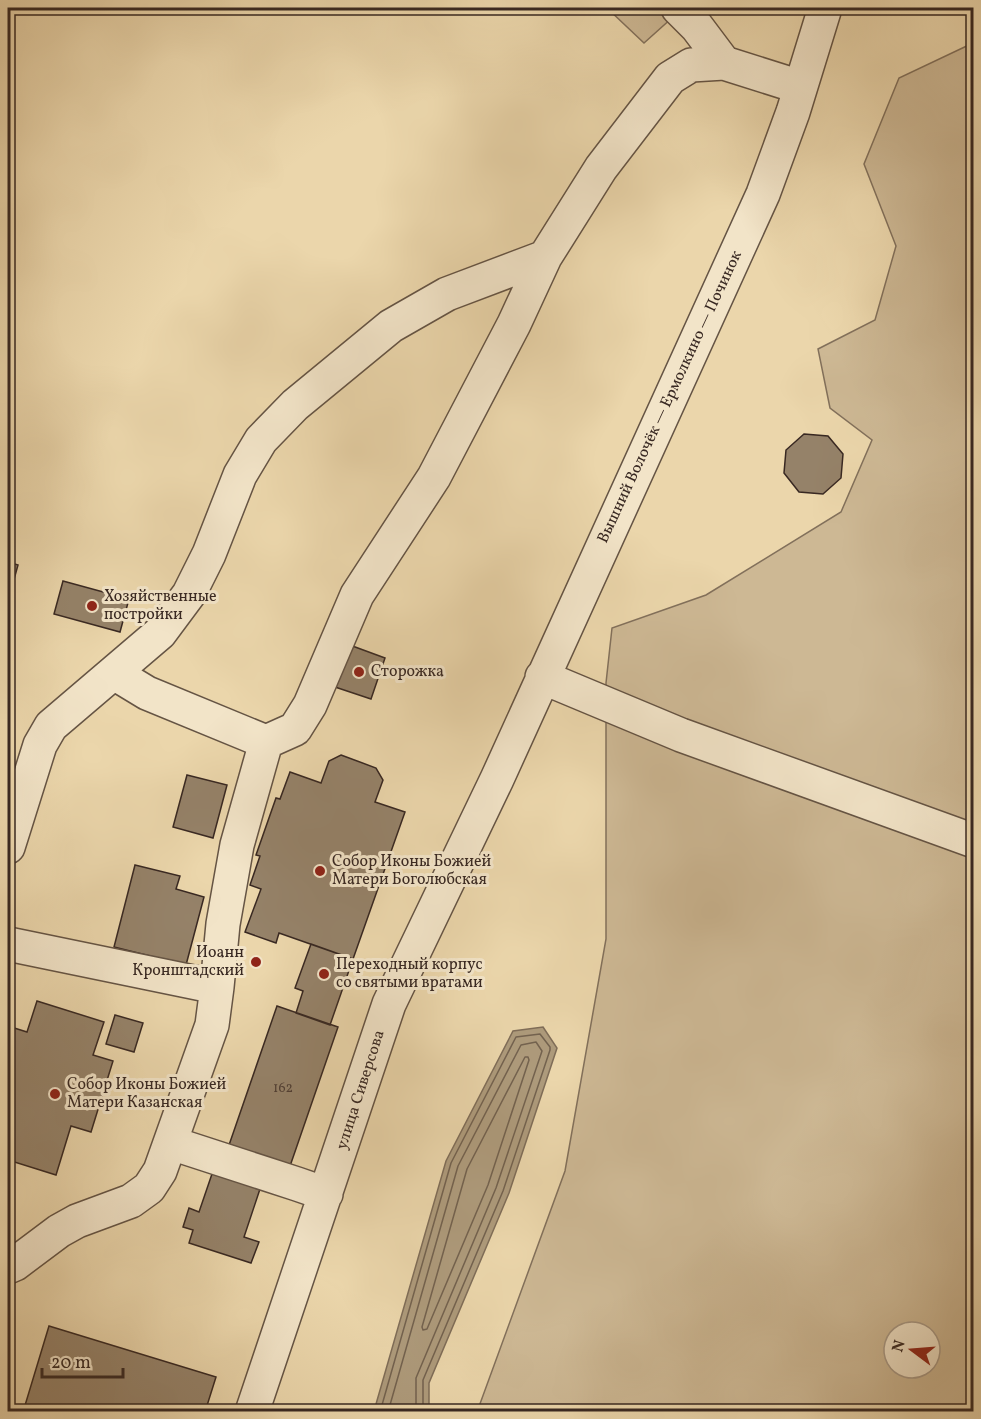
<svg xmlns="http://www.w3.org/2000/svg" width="981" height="1419" viewBox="0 0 981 1419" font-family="Vollkorn,serif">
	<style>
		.green { fill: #cdb894; stroke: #82705b; stroke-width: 1.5; fill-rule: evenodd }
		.water { fill: #ae9b7c; stroke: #7f6d58; stroke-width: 1.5 }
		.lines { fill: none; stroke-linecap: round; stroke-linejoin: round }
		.shore { stroke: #73624f; stroke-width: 1.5 }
		.building { fill: #958269; stroke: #382822; stroke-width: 1.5 }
		.minor-casing { stroke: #655444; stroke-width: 36 }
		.minor { stroke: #f2e4c8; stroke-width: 33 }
		.poi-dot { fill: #8f2418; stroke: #f2e4c8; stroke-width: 2 }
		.labels { text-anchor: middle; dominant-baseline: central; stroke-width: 6; stroke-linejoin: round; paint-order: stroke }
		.number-label { font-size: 14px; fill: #4f3e34 }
		.street-label { font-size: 16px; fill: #382822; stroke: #f2e4c8 }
		.poi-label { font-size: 16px; fill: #382822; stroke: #f2e4c8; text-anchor: start }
	</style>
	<rect width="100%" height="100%" fill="#ebd6ab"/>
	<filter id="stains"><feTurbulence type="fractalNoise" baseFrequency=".00333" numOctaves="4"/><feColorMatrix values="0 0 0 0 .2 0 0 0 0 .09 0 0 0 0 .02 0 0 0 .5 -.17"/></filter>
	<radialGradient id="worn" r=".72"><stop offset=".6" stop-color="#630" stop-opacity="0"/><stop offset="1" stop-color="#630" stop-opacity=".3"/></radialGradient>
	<path class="green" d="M607,8H683L644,43Z
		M973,43V1411L477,1412L565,1171L606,939V683L612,628L706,595L841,512L872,440L830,408L818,349L875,320L896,246L864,164L899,78ZM894,1332H930V1368H894Z"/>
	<path class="water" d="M543,1027L557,1048L509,1193L429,1383V1411H374L446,1161L513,1031Z"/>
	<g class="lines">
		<path class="shore" d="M525,1057H528L529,1060L488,1185L427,1329L423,1330L422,1327L467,1169Z
			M380,1412L451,1163L516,1037L540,1034L550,1047V1050L503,1191L423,1380V1412
			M388,1412L458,1166L521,1045L536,1042L542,1051L496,1188L416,1378V1412"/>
	</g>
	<path class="building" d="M804,434L828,436L843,454L841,478L823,494L799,492L784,473L786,450Z
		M8,562L18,565L8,601Z
		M63,581L129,599L120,632L54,614Z
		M347,644L385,658L371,699L332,686Z
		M341,755L376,768L383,780L375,802L405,812L353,959L279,933L276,943L245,932L261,889L250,885L260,856L256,855L276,798L280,799L290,772L321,783L329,761Z
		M187,775L227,785L213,838L173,827Z
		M135,865L180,876L176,889L204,897L186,965L114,947Z
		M311,944L353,959L330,1025L296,1013L303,991L295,988Z
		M37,1001L104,1022L93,1055L113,1061L91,1132L71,1126L56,1175L8,1160V1026L27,1032Z
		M277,1006L338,1027L289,1169L228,1148Z
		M115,1015L143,1023L134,1052L106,1044Z
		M213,1171L261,1186L244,1237L259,1242L251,1263L189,1243L193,1230L183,1227L189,1208L199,1212Z
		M49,1326L216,1377L205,1412H23Z"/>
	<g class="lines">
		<g class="minor-casing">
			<path id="minor" d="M678,8L697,27L724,63
				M114,673L147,693L266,742L295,729L310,705L357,595L434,477L514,324L545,257
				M542,677L681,735L974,841
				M8,847L40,745L51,726L160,633L189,594L209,554L240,475L261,440L295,405L391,326L447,294L545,257L601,168L670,78L691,65L724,63L800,87
				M8,944L217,987
				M171,1143L297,1184L326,1194
				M8,1267L15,1264L59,1231L77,1221L131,1201L149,1188L160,1171L212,1025L217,987L223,924L237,845L266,742
				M252,1412L389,1004L497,779L763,194L793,112L825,8"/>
		</g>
		<use href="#minor" class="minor"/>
	</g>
	<g class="poi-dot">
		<circle cx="92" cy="606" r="6"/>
		<circle cx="359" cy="672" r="6"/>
		<circle cx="320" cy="871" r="6"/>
		<circle cx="256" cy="962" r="6"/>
		<circle cx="324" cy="974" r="6"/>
		<circle cx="55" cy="1094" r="6"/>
	</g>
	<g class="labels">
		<g class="number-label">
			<text x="283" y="1088">162</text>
		</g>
		<g class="street-label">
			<text transform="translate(670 397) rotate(-65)">Вышний Волочёк — Ермолкино — Починок</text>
			<text transform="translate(361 1090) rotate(-72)">улица Сиверсова</text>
		</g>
		<g class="poi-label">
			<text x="104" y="597">Хозяйственные<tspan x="104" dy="18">постройки</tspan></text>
			<text x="371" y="672">Сторожка</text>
			<text x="332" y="862">Собор Иконы Божией<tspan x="332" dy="18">Матери Боголюбская</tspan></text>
			<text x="244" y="953" text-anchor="end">Иоанн<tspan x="244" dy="18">Кронштадский</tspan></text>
			<text x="336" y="965">Переходный корпус<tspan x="336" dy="18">со святыми вратами</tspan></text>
			<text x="67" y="1085">Собор Иконы Божией<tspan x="67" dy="18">Матери Казанская</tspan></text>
		</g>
	</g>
	<rect width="981" height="1419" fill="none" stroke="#ebd6ab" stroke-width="30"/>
	<rect x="9" y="9" width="963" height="1401" fill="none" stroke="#382822" stroke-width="3"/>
	<rect x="15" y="15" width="951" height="1389" fill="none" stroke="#382822" stroke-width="1.5"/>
	<g transform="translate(912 1350) rotate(286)"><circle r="28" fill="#f2e4c8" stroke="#a89986" stroke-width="1.5"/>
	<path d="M0-4.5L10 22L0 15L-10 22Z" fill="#8f2418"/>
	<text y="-9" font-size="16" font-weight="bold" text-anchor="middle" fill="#382822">N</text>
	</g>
	<path d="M42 1368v9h81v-9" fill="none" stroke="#382822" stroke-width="3"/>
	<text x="51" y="1368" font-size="18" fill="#382822" stroke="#f2e4c8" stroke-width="4.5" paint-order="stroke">20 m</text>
	<rect width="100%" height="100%" filter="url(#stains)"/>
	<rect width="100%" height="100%" fill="url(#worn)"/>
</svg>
